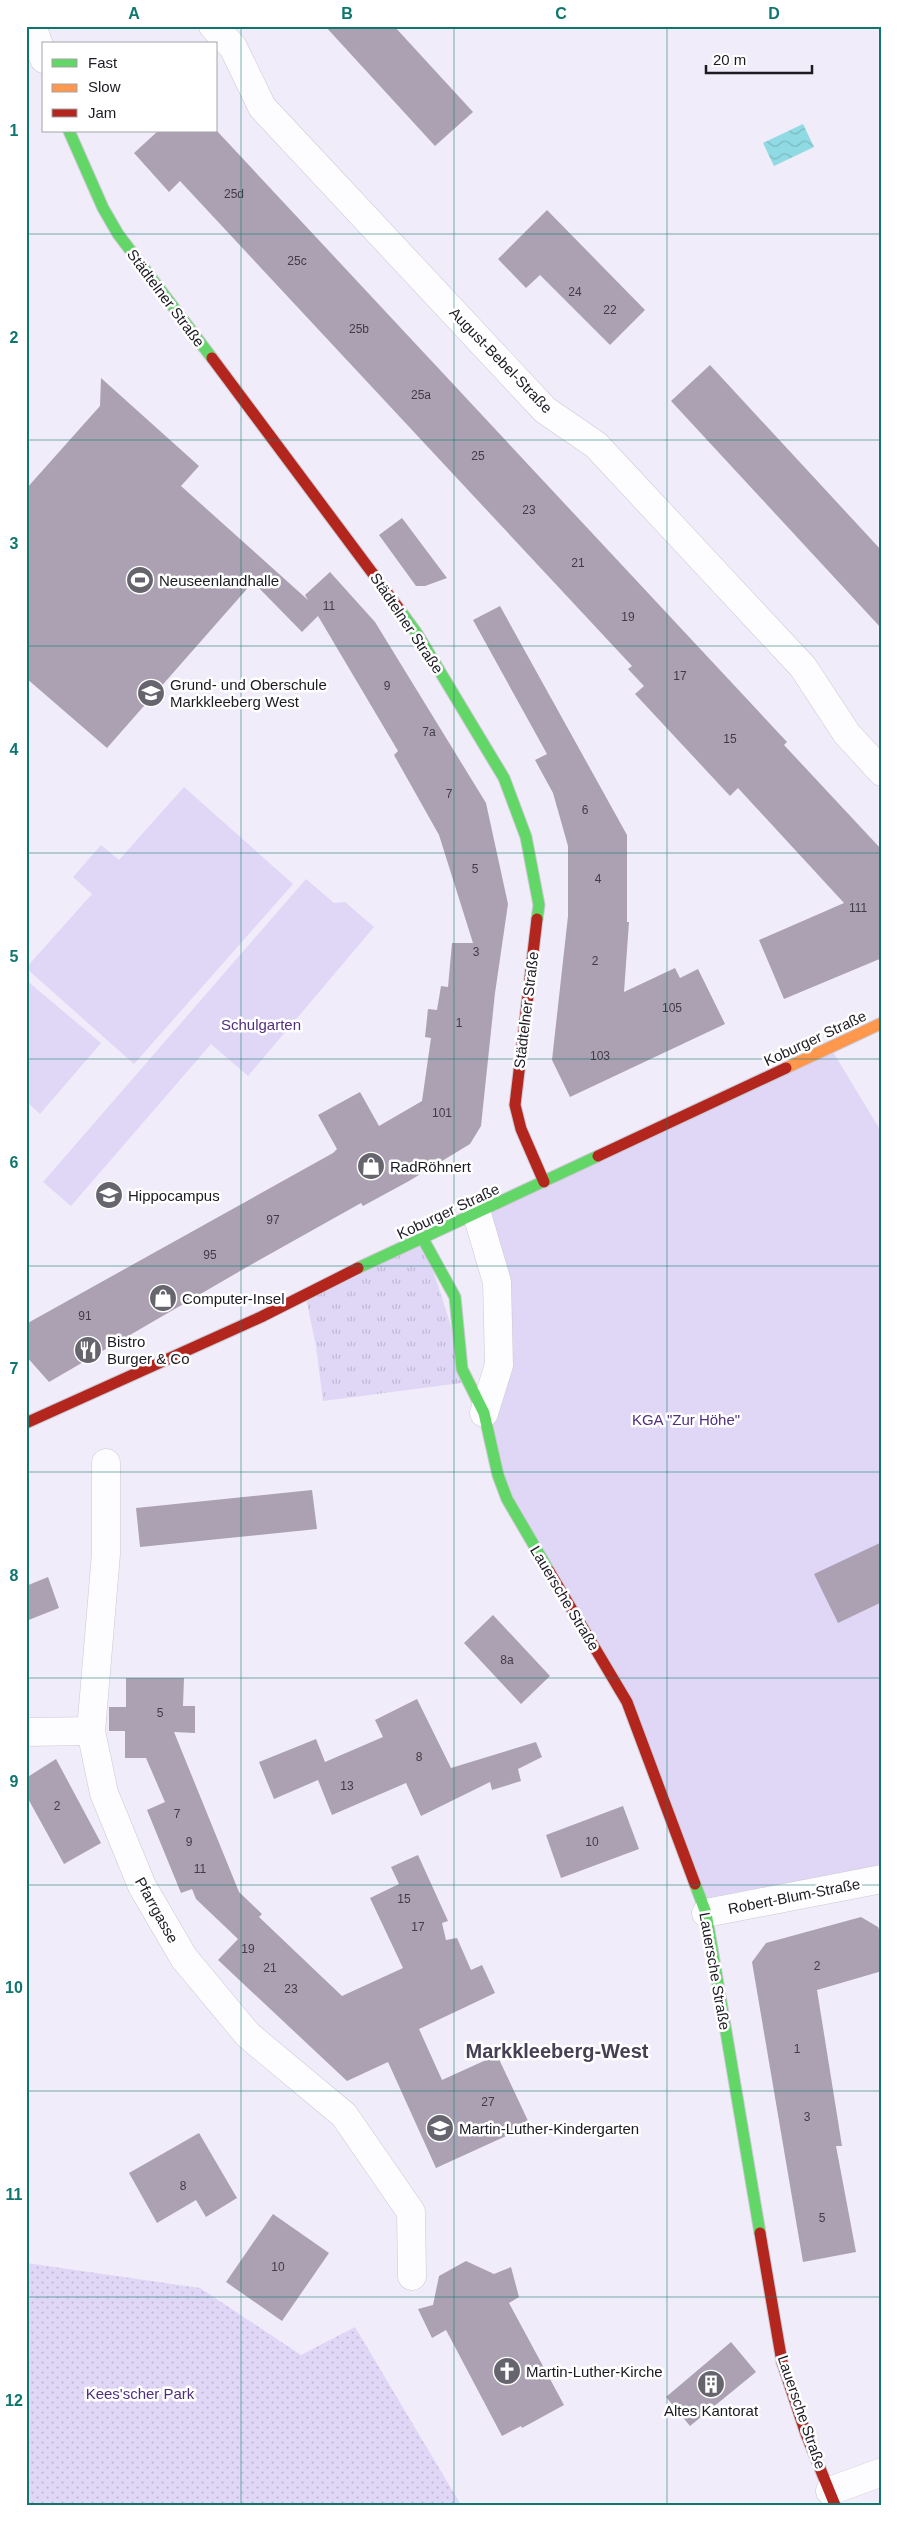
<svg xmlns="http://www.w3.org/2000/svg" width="908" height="2531" viewBox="0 0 908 2531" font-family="Arial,sans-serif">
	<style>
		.grass { fill: url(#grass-tufts) }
		.park { fill: url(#park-dots) }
		.garden { fill: #e0d7f6 }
		.water { fill: url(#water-waves) }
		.building { fill: #aca1b2 }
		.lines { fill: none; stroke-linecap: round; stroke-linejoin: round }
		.street-casing { stroke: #cbc8d3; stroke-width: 29 }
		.fast-casing { stroke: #cbc8d3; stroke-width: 13 }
		.slow-casing { stroke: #cbc8d3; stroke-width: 13 }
		.jam-casing { stroke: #cbc8d3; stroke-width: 13 }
		.street { stroke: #fdfcfe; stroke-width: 28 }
		.fast { stroke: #63d668; stroke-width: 11 }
		.slow { stroke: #ff974d; stroke-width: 11 }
		.jam { stroke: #b3261e; stroke-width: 11 }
		.grid { fill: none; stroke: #0f766e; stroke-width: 1; stroke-opacity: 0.55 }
		.labels { text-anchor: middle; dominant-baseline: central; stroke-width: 5; stroke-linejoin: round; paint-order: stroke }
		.number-label { font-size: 12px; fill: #403c46 }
		.street-label { font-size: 15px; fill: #1c1a22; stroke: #fff }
		.poi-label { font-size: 15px; fill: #1c1a22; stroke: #fff; text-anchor: start }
		.park-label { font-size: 15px; fill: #502f7f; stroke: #fff }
		.district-label { font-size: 20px; font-weight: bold; fill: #464054; stroke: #fff }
		.neatline { fill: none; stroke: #0f766e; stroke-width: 2 }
		.grid-label { font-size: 16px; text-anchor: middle; font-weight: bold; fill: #0f766e }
	</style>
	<defs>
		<pattern id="grass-tufts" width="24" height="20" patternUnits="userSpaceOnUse" patternTransform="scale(1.25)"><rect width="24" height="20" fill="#e0d7f6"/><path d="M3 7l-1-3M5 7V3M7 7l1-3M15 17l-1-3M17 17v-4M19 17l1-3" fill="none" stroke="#c0b8d3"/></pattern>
		<pattern id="park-dots" width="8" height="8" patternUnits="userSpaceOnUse" patternTransform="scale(1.25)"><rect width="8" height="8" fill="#e0d7f6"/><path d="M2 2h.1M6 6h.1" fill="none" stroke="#c0b8d3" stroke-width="1.8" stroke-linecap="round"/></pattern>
		<pattern id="water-waves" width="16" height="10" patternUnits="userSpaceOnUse" patternTransform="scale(1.25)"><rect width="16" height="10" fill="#8fdae3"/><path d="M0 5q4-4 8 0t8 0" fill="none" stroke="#7bbac2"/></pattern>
	</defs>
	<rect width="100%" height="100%" fill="#f0ecf9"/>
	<path class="grass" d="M423,1239L469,1382L323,1401L316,1346L305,1294Z"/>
	<path class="park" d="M26,2263L200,2288L301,2355L355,2327L461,2505H26Z"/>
	<path class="garden" d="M184,787L293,884L134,1064L26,968L92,894L73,877L101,845L119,860Z
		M306,879L334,903L345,902L374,927L248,1076L211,1044L71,1206L43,1182Z
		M26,980L101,1043L40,1114L26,1101Z
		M830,1047L882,1133V1879L706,1913L627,1702L521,1526L484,1413L499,1365L477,1214Z"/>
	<path class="water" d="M803,124L814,147L774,166L763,143Z"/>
	<path class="building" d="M325,26H394L473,112L435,146Z
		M158,131H217L787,742L784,745L882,850V958L784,999L759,940L844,903L738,788L730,796L635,694L644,686L628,669L632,666L180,181L169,192L134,153Z
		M547,210L645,310L610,345L540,275L526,288L498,259Z
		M710,365L882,551V629L671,401Z
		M101,378L199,466L181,486L308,600L305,595L330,572L375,622L486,803L508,904L495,993L481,1126L470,1144L409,1181L363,1206L361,1203L247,1267L49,1382L26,1356V1324L333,1153L337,1149L318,1115L360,1092L379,1126L422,1101L431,1038L425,1037L428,1009L437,1010L441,986L448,987L452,943H473L439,835L394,755L398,751L318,616L302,632L253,582L107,748L26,678V489L100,406Z
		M402,518L447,578L425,586H416L379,535Z
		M500,606L627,835V922H629L624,992L675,968L680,978L698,969L725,1024L570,1097L552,1060L568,916V846L553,793L535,760L547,754L473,620Z
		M312,1490L317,1529L140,1547L136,1508Z
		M882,1542V1602L838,1623L814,1574Z
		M48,1577L59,1608L26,1621V1586Z
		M493,1615L550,1676L521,1704L464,1643Z
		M126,1678H184L183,1706H195V1733L174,1732L239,1892L262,1914L259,1917L342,1996L403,1968L370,1898L399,1884L391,1867L418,1855L448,1921L442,1923L446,1940L457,1938L471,1970L482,1965L495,1993L419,2029L442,2080L497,2055L530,2125L436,2168L388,2062L347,2081L218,1960L238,1939L196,1899L192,1889L181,1893L147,1810L165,1802L146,1758H125V1731H109V1707H126Z
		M417,1699L451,1768L536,1742L542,1757L518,1769L521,1781L492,1790L490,1782L421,1816L406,1783L332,1815L318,1780L274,1799L259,1762L316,1739L325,1762L383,1737L375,1720Z
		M56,1759L101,1843L64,1864L26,1795V1778Z
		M623,1806L639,1849L561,1878L546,1835Z
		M861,1917L878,1927L882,1937V1971L817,1990L842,2146H836L856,2252L803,2262L752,1962L766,1943Z
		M199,2133L237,2198L206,2217L196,2200L157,2223L129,2173Z
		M273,2214L329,2253L282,2321L226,2282Z
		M466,2261L494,2274L511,2267L519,2297L509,2303L564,2405L522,2428L521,2426L502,2436L446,2330L432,2338L418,2309L433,2305L439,2276Z
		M731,2342L756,2372L690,2426L666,2397Z"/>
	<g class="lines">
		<g class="street-casing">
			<path id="street" d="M32,26L44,59
				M213,26L233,47L262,107L545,410L596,445L803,667L847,734L882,772
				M477,1214L497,1282L499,1365L484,1413
				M106,1463V1554L91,1731L104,1793L142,1886L184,1958L248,2035L344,2115L411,2212L412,2276
				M26,1732L91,1731
				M706,1913L882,1879
				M830,2491L882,2472"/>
		</g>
		<g class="fast-casing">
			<path id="fast" d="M69,131L103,208L118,234L212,358
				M400,610L418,635L504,778L526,837L539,905L537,919
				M423,1239L455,1297L462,1369L484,1413L498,1475L507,1499L549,1571
				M358,1268L598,1156
				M695,1884L706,1913L760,2233"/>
		</g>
		<g class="slow-casing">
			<path id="slow" d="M786,1068L882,1023"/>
		</g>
		<g class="jam-casing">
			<path id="jam" d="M212,358L400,610
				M537,919L515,1105L521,1129L544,1182
				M598,1156L786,1068
				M26,1423L261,1317L358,1268
				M549,1571L627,1702L695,1884
				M760,2233L782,2362L806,2434L835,2505"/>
		</g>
		<use href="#street" class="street"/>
		<use href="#fast" class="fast"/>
		<use href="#slow" class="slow"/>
		<use href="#jam" class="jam"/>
	</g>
	<path class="grid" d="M241,26V2505M454,26V2505M667,26V2505M26,234H882M26,440H882M26,646H882M26,853H882M26,1059H882M26,1266H882M26,1472H882M26,1678H882M26,1885H882M26,2091H882M26,2297H882"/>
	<defs>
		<g id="stadium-disc" transform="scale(1.4375)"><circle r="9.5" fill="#66646d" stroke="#fff"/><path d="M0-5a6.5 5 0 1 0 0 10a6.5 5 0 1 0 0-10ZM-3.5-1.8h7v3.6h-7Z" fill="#fff"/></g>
		<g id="school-disc" transform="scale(1.4375)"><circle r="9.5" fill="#66646d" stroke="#fff"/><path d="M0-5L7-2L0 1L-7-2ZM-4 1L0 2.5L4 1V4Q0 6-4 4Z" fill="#fff"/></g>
		<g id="shop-disc" transform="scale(1.4375)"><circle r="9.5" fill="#66646d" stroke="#fff"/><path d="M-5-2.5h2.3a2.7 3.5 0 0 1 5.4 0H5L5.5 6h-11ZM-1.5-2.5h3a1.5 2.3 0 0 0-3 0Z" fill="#fff"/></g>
		<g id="restaurant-disc" transform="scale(1.4375)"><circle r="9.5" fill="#66646d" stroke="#fff"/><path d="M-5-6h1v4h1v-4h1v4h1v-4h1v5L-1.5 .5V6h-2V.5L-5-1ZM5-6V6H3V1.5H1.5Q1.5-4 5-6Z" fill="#fff"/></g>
		<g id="church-disc" transform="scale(1.4375)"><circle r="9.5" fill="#66646d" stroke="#fff"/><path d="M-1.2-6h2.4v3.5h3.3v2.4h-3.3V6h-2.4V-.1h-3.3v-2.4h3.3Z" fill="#fff"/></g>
		<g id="building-disc" transform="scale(1.4375)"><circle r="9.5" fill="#66646d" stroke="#fff"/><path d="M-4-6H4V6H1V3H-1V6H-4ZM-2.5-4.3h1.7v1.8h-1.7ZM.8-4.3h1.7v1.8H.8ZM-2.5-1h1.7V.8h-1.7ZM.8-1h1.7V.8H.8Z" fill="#fff"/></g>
	</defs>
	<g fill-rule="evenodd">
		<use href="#stadium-disc" x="140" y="580"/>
		<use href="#school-disc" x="151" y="693"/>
		<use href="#shop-disc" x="371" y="1166"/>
		<use href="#school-disc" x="109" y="1195"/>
		<use href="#shop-disc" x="163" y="1298"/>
		<use href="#restaurant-disc" x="88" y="1350"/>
		<use href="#school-disc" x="440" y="2128"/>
		<use href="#church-disc" x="507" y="2371"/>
		<use href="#building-disc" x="711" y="2384"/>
	</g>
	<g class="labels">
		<g class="number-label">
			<text x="234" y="194">25d</text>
			<text x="297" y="261">25c</text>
			<text x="575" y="292">24</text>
			<text x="610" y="310">22</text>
			<text x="359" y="329">25b</text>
			<text x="421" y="395">25a</text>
			<text x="478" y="456">25</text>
			<text x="529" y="510">23</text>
			<text x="578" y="563">21</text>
			<text x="329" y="606">11</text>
			<text x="628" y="617">19</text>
			<text x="680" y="676">17</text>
			<text x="387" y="686">9</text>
			<text x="429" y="732">7a</text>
			<text x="730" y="739">15</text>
			<text x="449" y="794">7</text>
			<text x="585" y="810">6</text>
			<text x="475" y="869">5</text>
			<text x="598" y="879">4</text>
			<text x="858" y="908">111</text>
			<text x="476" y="952">3</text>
			<text x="595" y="961">2</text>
			<text x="672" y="1008">105</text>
			<text x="459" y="1023">1</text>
			<text x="600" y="1056">103</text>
			<text x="442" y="1113">101</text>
			<text x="273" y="1220">97</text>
			<text x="210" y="1255">95</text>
			<text x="85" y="1316">91</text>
			<text x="507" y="1660">8a</text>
			<text x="160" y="1713">5</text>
			<text x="419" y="1757">8</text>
			<text x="347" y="1786">13</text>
			<text x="57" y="1806">2</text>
			<text x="177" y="1814">7</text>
			<text x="189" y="1842">9</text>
			<text x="592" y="1842">10</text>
			<text x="200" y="1869">11</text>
			<text x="404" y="1899">15</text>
			<text x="418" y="1927">17</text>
			<text x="248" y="1949">19</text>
			<text x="817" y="1966">2</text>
			<text x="270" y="1968">21</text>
			<text x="291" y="1989">23</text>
			<text x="797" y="2049">1</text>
			<text x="488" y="2102">27</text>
			<text x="807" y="2117">3</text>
			<text x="183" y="2186">8</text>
			<text x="822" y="2218">5</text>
			<text x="278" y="2267">10</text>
		</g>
		<g class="street-label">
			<text transform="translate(166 298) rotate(53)">Städtelner Straße</text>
			<text transform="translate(501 360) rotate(46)">August-Bebel-Straße</text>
			<text transform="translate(407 623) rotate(56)">Städtelner Straße</text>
			<text transform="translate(526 1010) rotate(-83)">Städtelner Straße</text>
			<text transform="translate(815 1038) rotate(-25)">Koburger Straße</text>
			<text transform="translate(448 1211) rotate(-25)">Koburger Straße</text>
			<text transform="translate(565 1598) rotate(59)">Lauersche Straße</text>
			<text transform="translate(794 1896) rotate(-11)">Robert-Blum-Straße</text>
			<text transform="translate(157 1910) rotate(61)">Pfarrgasse</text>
			<text transform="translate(715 1971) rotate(80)">Lauersche Straße</text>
			<text transform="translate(802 2412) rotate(71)">Lauersche Straße</text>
		</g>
		<g class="poi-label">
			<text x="159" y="580">Neuseenlandhalle</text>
			<text x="170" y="684">Grund- und Oberschule<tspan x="170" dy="17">Markkleeberg West</tspan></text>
			<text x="390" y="1166">RadRöhnert</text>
			<text x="128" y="1195">Hippocampus</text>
			<text x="182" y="1298">Computer-Insel</text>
			<text x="107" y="1341">Bistro<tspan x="107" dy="17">Burger &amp; Co</tspan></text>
			<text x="459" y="2128">Martin-Luther-Kindergarten</text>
			<text x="526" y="2371">Martin-Luther-Kirche</text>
			<text x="711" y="2410" text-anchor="middle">Altes Kantorat</text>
		</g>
		<g class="park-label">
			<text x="261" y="1024">Schulgarten</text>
			<text x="686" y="1419">KGA "Zur Höhe"</text>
			<text x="140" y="2393">Kees'scher Park</text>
		</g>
		<g class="district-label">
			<text x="557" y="2051">Markkleeberg-West</text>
		</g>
	</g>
	<rect width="908" height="2531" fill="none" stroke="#ffffff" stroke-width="55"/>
	<rect x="42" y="42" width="175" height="90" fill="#ffffff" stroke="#a4a3a7"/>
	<rect x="52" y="59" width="25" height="8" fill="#63d668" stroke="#a4a3a7"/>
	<text x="88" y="68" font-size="15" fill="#1c1a22">Fast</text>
	<rect x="52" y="84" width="25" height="8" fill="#ff974d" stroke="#a4a3a7"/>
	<text x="88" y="92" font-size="15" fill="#1c1a22">Slow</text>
	<rect x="52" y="109" width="25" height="8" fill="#b3261e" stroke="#a4a3a7"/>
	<text x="88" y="118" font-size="15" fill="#1c1a22">Jam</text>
	<path d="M706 65v8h106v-8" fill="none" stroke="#1c1a22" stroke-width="2.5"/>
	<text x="713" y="65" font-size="15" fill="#1c1a22" stroke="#ffffff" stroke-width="4" paint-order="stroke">20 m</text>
	<rect x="28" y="28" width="852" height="2476" class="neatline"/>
	<g class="grid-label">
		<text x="134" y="19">A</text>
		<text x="347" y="19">B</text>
		<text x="561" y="19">C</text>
		<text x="774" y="19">D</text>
		<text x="14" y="136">1</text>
		<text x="14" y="343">2</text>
		<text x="14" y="549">3</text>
		<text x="14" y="755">4</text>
		<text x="14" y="962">5</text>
		<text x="14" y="1168">6</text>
		<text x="14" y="1374">7</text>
		<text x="14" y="1581">8</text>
		<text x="14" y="1787">9</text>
		<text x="14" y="1993">10</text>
		<text x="14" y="2200">11</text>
		<text x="14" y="2406">12</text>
	</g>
</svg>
